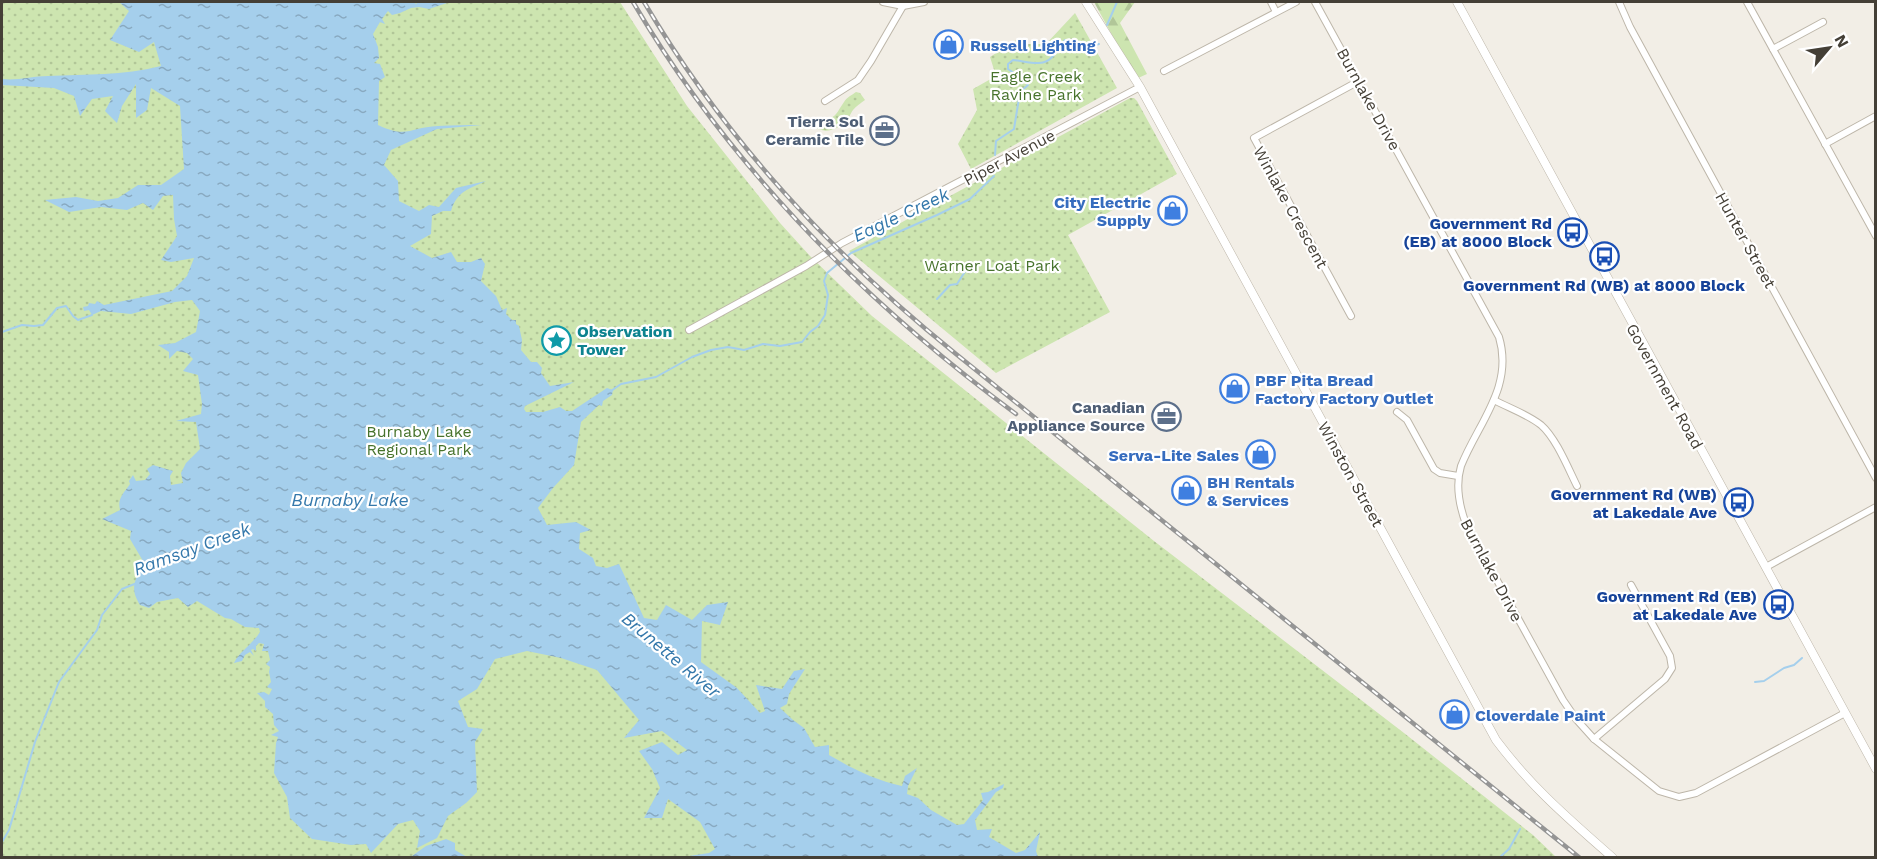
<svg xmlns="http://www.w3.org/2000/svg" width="1877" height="859" font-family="'Work Sans',sans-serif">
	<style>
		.forest { fill: url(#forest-firs) }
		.park { fill: url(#park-dots) }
		.water { fill: url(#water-ripples) }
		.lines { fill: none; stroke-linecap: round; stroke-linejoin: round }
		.stream { stroke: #a5cfec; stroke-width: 2 }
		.minor-casing { stroke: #bdb6a9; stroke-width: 8 }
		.tertiary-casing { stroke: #bdb6a9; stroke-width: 9 }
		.minor { stroke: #fff; stroke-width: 6 }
		.tertiary { stroke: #fff; stroke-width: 8 }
		.rail-casing { stroke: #959595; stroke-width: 4.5 }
		.rail { stroke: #fff; stroke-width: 2; stroke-dasharray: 7; stroke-linecap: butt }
		.labels { text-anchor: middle; stroke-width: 4.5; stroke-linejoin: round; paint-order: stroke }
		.shop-label { font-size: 16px; font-weight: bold; fill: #366cbe; stroke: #fff; text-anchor: start }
		.park-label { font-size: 16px; fill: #47732c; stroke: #fff }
		.street-label { font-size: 16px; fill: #443f36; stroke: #fff }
		.service-label { font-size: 16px; font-weight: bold; fill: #4e5e75; stroke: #fff; text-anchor: end }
		.transit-label { font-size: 16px; font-weight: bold; fill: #164399; stroke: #fff; text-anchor: end }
		.culture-label { font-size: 16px; font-weight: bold; fill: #0d838f; stroke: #fff; text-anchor: start }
		.water-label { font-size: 18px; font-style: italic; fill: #3478ab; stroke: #fff }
	</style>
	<defs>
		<pattern id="forest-firs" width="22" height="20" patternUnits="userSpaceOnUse" patternTransform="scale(1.5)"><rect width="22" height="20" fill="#cde5b0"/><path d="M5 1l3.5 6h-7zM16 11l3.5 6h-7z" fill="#b1c698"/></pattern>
		<pattern id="park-dots" width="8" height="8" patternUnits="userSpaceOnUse" patternTransform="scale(1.5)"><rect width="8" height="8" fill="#cde5b0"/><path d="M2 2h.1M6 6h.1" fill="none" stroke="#b1c698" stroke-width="1.8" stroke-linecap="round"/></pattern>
		<pattern id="water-ripples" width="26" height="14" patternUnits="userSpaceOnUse" patternTransform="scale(1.5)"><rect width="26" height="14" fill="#a5cfec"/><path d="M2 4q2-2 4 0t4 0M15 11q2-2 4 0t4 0" fill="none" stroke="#88a9c0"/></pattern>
	</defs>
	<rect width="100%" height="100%" fill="#f2eee6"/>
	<polygon class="forest" points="1094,2 1135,2 1120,23 1147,74 1136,79"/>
	<g class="park">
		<polygon points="2,2 620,2 687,106 780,223 810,256 872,316 1154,541 1404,733 1533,835 1556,857 2,858"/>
		<polygon points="1075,13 1117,88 971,169 958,144 977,110 973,89 996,76 990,57 1019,38 1025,44 1046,44"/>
		<path d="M856 92 860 93 865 100C861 103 856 106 853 110 850 114 849 119 845 122 836 131 823 134 813 126V123L820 118C836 121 836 113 844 102 847 97 852 95 856 92Z"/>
		<polygon points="1130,98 1134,98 1137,101 1177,174 1068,235 1110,312 996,373 849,251"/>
	</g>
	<g class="water">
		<path d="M119 2H414L416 4 418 2H450L429 9 419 7 411 8 400 13 392 15 388 11 382 19 385 24 380 22 373 34 378 47 379 58 374 63 380 64 385 77 379 81 378 125C407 139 411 127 438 126 453 125 467 125 482 125L437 129 391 150 384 165 398 181 399 201 419 211 429 205 439 207 456 188 486 181C469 189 457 191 451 211H443L432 216 431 234 410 246 432 258 451 252 457 262H471L481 258 485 264 481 281 496 296 502 310 507 308 506 314 512 320H516V324L519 326 522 340 521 350 531 362H537L542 368 541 373 550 386 574 382 525 406 524 409 526 412H543L560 407 566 411H572L607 388 613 390 612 395 603 401 602 406 599 405 581 422 574 465 553 488 538 508 547 525 576 522 591 530 580 533 579 549 593 558 596 566 607 568 619 564 644 618 657 620 666 605 692 620 707 605 728 602 720 625 702 621 701 662 737 688 760 713 765 711 756 685 782 689 794 671 805 669 789 694 787 704 780 708 793 720 804 728 815 747 829 745V755C853 769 875 780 902 786L905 776 917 768 908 786 907 794 918 798 931 810 957 825 964 824 983 800 981 793 988 792 1004 784 1003 788 996 792 975 820 977 830 992 829 989 837 1016 853 1025 850 1040 832 1036 851 1038 857H689V856L709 853 715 849 700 822 668 799 662 818H644L660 788 652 769 639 751 662 742 678 755 687 750 662 731 624 738 639 720 597 670 561 658 527 651 495 659 477 689 458 701 468 727 483 729 475 742 477 792 466 803 448 816 437 838 417 848 420 831 413 820 398 824 371 853 366 844 351 845 312 839 290 818 287 797 274 773 276 743 278 737 271 735 279 731 274 725 273 714 265 707V701L257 693 264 692 269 695 272 689 267 687 271 682 269 672 270 667 266 664 270 660 268 651H262L264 644 259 643 256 646V651L253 649 251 650 254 656 250 652 245 655 242 661 234 663C240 651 252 645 260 632L259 628 245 627 231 619 225 618 197 601 188 607 178 598 157 602 149 608 140 605C128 585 137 581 143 561L130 539 131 531 102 519 120 510C117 498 124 493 130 484L129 481 133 475 136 481 145 480 150 474 147 469 153 465 173 471 170 476 171 485 183 483 181 473 186 463 200 449 196 422 176 421 201 414 202 404 198 375 183 371 193 359 187 353 177 351 169 359V352L158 345 175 343 196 332 200 311 192 300 175 302 131 314 101 311 92 315 89 310 84 311 83 307 88 306 89 303 95 304 97 301 104 305 172 291 187 276 194 258 171 262 161 260 177 236 174 219 173 195 163 196 153 210 143 203 127 210 101 207 69 212 45 200 76 197 98 201 118 198 138 185H161L184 169 180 106 151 88 147 110 136 118V84L122 106 117 123 105 111 113 96 92 99 80 116 74 96 54 88 2 85V79C17 81 33 76 48 76 87 74 122 76 161 66L154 42 139 52 110 40 129 11Z"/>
		<polygon points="446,839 455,843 455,850 467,857 412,856 426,846"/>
	</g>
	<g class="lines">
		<g class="stream">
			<polyline points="1107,25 1117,2"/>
			<path d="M995 155 996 141 1014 129 1020 92 1028 85 1024 80 1008 69V64L1013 60C1026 61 1043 68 1052 57 1057 52 1060 45 1065 40L1090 47 1099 44"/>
			<polyline points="937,299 950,285 957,284 966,270 979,264"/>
			<polyline points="2,332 22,325 34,326 43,325 57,308 66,306 73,316 78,320 92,315"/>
			<polyline points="611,391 621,384 656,377 692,357 711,350 728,347 744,350 763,344 780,346 802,342 810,332 818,326 825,315 828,295 824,281 827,273 851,253 937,215 970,199 994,176"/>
			<polyline points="1755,682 1764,681 1784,668 1794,665 1802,658"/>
			<polyline points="2,842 9,830 35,742 59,682 97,630 102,615 122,589 137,583"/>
			<polyline points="1499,858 1509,849 1520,829"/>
		</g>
		<defs>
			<g id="minor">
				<polyline points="883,2 903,6 924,2"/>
				<polyline points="1271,2 1276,12"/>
				<path d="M1315 2 1499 337C1514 387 1478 423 1461 466 1455 486 1459 505 1466 524L1563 700 1576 719 1594 739 1659 791 1679 797 1696 793 1845 713"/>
				<polyline points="1619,2 1630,27 1876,478"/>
				<polyline points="1747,2 1876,236"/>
				<polyline points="1773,49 1823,22"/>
				<polyline points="1164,71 1296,2"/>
				<polyline points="825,101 858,80 871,61 903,6"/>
				<polyline points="1825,144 1876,116"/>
				<polyline points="1351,316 1254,138 1359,81"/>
				<polyline points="689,330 806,266 842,243 1140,87"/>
				<path d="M1494 400C1509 408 1527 414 1541 425 1556 438 1568 468 1577 486"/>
				<polyline points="1397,412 1407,420 1434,469 1440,473 1458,476"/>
				<polyline points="1766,567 1876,507"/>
				<polyline points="1594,739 1665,679 1672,668 1670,656 1631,585"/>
			</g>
			<g id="tertiary">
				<path d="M1086 2 1140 87 1496 740C1532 788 1569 819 1613 858"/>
				<polyline points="1457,2 1876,769"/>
			</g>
		</defs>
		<use href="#minor" class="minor-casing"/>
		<use href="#tertiary" class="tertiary-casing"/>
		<use href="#minor" class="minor"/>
		<use href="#tertiary" class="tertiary"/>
		<defs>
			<g id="rail">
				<path d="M633 2C730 167 863 301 1016 414"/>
				<path d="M644 2C727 142 830 252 956 354L1580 858"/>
			</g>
		</defs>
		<use href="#rail" class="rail-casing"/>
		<use href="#rail" class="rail"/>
	</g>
	<defs>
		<symbol id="shop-ring" viewBox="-11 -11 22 22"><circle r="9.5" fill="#fff" stroke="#3f7fe0" stroke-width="1.5"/><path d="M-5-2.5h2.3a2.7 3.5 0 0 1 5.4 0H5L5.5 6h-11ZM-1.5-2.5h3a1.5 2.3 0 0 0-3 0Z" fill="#3f7fe0"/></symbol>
		<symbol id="office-ring" viewBox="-11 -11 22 22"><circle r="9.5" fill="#fff" stroke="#5c6f8a" stroke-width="1.5"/><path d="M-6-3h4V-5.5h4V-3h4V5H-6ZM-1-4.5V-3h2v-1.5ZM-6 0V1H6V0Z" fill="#5c6f8a"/></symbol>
		<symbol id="bus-ring" viewBox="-11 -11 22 22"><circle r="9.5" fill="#fff" stroke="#1a4fb4" stroke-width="1.5"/><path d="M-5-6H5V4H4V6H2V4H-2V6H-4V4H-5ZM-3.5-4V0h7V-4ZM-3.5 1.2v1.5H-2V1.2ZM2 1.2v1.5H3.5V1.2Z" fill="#1a4fb4"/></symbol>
		<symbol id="sight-ring" viewBox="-11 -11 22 22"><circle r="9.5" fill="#fff" stroke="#0f9aa8" stroke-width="1.5"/><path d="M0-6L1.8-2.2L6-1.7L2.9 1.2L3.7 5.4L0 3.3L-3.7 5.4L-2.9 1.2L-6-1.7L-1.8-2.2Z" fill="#0f9aa8"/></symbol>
	</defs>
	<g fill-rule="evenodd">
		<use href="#shop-ring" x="932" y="28" width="33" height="33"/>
		<use href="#office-ring" x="868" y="114" width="33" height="33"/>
		<use href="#shop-ring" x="1156" y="194" width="33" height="33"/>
		<use href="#bus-ring" x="1556" y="216" width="33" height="33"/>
		<use href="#bus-ring" x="1588" y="240" width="33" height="33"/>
		<use href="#sight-ring" x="540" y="324" width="33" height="33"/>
		<use href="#shop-ring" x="1218" y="372" width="33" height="33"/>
		<use href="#office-ring" x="1150" y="400" width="33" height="33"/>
		<use href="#shop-ring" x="1244" y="438" width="33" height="33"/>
		<use href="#shop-ring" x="1170" y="474" width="33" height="33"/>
		<use href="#bus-ring" x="1722" y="486" width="33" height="33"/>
		<use href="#bus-ring" x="1762" y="588" width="33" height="33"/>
		<use href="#shop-ring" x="1438" y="698" width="33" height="33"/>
	</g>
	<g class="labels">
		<g class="shop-label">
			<text x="970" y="51">Russell Lighting</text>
			<text x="1151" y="208" text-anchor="end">City Electric<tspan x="1151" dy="18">Supply</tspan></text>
			<text x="1255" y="386">PBF Pita Bread<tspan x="1255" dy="18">Factory Factory Outlet</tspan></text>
			<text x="1239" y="461" text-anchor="end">Serva-Lite Sales</text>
			<text x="1207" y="488">BH Rentals<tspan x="1207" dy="18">&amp; Services</tspan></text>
			<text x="1475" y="721">Cloverdale Paint</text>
		</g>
		<g class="park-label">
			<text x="1036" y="82">Eagle Creek<tspan x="1036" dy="18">Ravine Park</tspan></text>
			<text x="992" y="271">Warner Loat Park</text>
			<text x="419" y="437">Burnaby Lake<tspan x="419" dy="18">Regional Park</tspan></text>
		</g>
		<g class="street-label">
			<text transform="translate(1369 99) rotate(61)" y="6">Burnlake Drive</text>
			<text transform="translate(1009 157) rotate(-28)" y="6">Piper Avenue</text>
			<text transform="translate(1291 207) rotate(61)" y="6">Winlake Crescent</text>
			<text transform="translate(1746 240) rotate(61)" y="6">Hunter Street</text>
			<text transform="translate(1665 386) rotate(61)" y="6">Government Road</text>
			<text transform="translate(1351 474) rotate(61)" y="6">Winston Street</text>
			<text transform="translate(1492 570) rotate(62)" y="6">Burnlake Drive</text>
		</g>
		<g class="service-label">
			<text x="864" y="127">Tierra Sol<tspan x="864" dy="18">Ceramic Tile</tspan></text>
			<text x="1145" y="413">Canadian<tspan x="1145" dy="18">Appliance Source</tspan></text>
		</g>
		<g class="transit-label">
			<text x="1552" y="229">Government Rd<tspan x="1552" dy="18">(EB) at 8000 Block</tspan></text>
			<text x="1604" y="291" text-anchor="middle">Government Rd (WB) at 8000 Block</text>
			<text x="1717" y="500">Government Rd (WB)<tspan x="1717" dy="18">at Lakedale Ave</tspan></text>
			<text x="1757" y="602">Government Rd (EB)<tspan x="1757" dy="18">at Lakedale Ave</tspan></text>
		</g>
		<g class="culture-label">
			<text x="577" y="337">Observation<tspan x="577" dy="18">Tower</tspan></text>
		</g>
		<g class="water-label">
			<text transform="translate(901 215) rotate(-25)" y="6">Eagle Creek</text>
			<text x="350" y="506">Burnaby Lake</text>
			<text transform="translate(192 549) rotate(-20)" y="6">Ramsay Creek</text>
			<text transform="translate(671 655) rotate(40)" y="6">Brunette River</text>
		</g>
	</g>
	<rect width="1877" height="859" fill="none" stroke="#443f36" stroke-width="6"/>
	<g transform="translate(1829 48) rotate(61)" stroke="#ffffff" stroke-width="4.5" paint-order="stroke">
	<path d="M0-4.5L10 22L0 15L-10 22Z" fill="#443f36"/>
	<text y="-9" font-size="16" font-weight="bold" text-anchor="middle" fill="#443f36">N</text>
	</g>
</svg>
